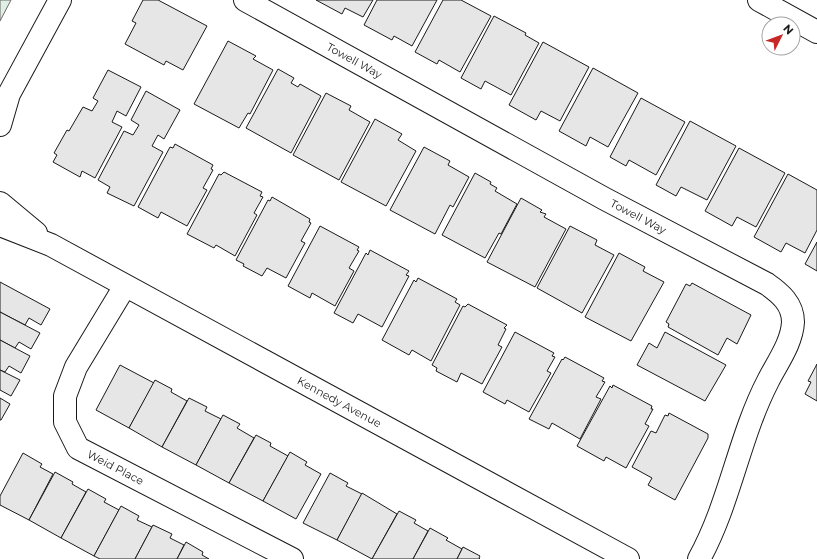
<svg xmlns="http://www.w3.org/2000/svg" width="817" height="559" font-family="Montserrat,sans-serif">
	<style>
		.green { fill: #e0efe3; stroke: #6a6a6a }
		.building { fill: #e6e6e6; stroke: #1a1a1a }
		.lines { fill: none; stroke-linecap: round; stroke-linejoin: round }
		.minor-casing { stroke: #1a1a1a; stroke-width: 24 }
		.minor { stroke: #fff; stroke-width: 22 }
		.labels { text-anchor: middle; stroke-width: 3; stroke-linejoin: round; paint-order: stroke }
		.street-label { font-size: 11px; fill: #1a1a1a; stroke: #fff }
	</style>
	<rect width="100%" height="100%" fill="#fff"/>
	<polygon class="green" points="0,0 11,0 0,21"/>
	<g class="building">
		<polygon points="143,0 158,0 207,26 183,70 166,61 164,65 125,44 136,23 132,21"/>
		<polygon points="316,0 373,0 363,17 345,8 342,14"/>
		<polygon points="377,0 437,0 412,46 394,36 392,40 364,25"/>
		<polygon points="443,0 461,0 491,16 460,72 439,60 437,64 415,52"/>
		<polygon points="494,16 526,33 525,35 539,43 511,95 485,81 481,89 461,78"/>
		<polygon points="228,41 256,56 253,59 273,70 250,114 248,113 239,128 194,104"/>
		<polygon points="543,42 589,67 560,121 541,111 536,120 509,105"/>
		<polygon points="593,68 638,93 608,147 590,137 586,146 559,131"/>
		<polygon points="278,69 294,78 291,83 298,87 300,84 321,96 291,153 246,128"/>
		<polygon points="108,70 141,87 126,116 117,111 112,122 122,127 95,178 82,171 80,177 53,162 57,155 54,153 67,130 69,131 83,107 92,111 98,101 93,98"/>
		<polygon points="146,91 180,110 164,139 158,135 152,146 163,152 134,206 107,193 110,187 98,180 124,131 133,135 139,125 131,120"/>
		<polygon points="326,93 351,106 349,110 370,122 339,180 293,155"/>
		<polygon points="641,98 685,122 656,175 629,160 626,166 610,157"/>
		<polygon points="375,119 402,134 398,140 416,151 386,206 341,182"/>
		<polygon points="690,121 736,146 707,200 681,187 676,196 656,185"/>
		<polygon points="175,144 213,165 211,169 213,170 203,188 207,190 187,226 161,212 158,218 138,207 170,147 173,148"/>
		<polygon points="424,147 450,161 448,165 469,177 453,207 450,205 435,234 390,210"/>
		<polygon points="739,148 785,173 756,227 737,217 732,226 705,211"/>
		<polygon points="224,172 262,192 260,196 263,197 254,213 257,215 235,256 216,245 214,248 187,234 219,174 221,175"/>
		<polygon points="475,173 491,182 490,184 497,188 495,191 517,204 501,234 499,233 485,258 442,235"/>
		<polygon points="788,174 817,190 817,230 805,253 786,243 781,252 754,237"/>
		<polygon points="272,197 310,219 309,222 311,223 301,241 305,243 286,278 267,268 262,276 243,266 244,264 236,260 268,200 270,201"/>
		<polygon points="521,198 542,210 540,212 546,214 544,217 566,229 535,287 487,262"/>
		<polygon points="320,226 359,247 357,250 359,251 349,268 354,271 335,306 312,293 310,298 288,286"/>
		<polygon points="570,226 597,240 595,245 614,255 582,313 537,288"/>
		<polygon points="817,242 817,271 805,264"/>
		<polygon points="370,250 409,271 406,275 409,276 382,327 358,314 353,323 334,313 366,253 368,255"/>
		<polygon points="619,253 645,267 643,271 664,282 631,341 585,317"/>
		<polygon points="418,278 457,299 455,302 460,305 431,361 412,350 409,355 382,340 414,280 416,282"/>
		<polygon points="0,282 50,309 41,325 29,318 25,325 0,312"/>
		<polygon points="692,283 751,315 737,344 727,338 718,355 668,327 669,324 666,322 686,284 690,286"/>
		<polygon points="468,304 507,325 504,328 506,329 498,345 502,347 482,384 461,373 457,382 436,371 437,368 432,365 463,306 465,307"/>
		<polygon points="0,312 40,333 31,349 19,342 15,348 0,340"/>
		<polygon points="515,332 554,353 552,356 555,357 547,371 551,373 529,412 507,400 505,404 483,392"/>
		<polygon points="665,332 726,365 705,401 637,365 649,343 657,348"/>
		<polygon points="0,340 30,356 21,373 9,366 5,372 0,370"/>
		<polygon points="565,357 604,378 602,381 605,382 596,397 601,399 580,439 552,423 549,429 529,419 562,359 563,360"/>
		<polygon points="817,364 817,401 805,394 811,382 808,381"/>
		<polygon points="120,365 154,383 129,428 96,410"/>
		<polygon points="0,370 20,380 11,396 0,390"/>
		<polygon points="155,380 172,389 171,392 187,401 162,447 129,428"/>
		<polygon points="613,385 652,406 651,409 653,409 645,424 649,426 626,468 606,457 604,461 577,446 610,386 612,388"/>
		<polygon points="0,398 10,404 1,420 0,420"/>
		<polygon points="189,398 207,407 205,411 221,419 196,465 162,447"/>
		<polygon points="669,413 708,434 708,438 675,500 648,485 652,478 632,467 651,431 656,433 665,415 668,416"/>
		<polygon points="223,415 240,424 237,428 254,438 229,483 196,465"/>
		<polygon points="256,435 271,443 270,446 288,456 263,501 229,483"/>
		<polygon points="290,452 307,462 305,465 321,474 296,519 263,501"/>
		<polygon points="23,453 42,464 40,467 53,474 29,520 0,505 0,496"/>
		<polygon points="55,472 73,482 72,484 86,492 61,538 29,520"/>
		<polygon points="330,473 348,483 346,486 362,494 337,540 303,523"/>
		<polygon points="88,489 106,499 104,502 119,510 94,556 61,538"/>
		<polygon points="362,493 397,514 372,559 337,540"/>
		<polygon points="121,506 139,516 137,520 152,527 135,559 100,559 94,556"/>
		<polygon points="399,511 416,520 414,523 428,531 413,559 372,559"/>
		<polygon points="153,525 172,534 170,538 184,545 177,559 135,559"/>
		<polygon points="430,528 448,538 446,540 462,549 457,559 413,559"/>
		<polygon points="186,542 203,552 202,555 209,559 177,559"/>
		<polygon points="463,547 480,556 479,558 480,559 457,559"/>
	</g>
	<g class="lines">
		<defs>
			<g id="minor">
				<path id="s1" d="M245 0 605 199 767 284C780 293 793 304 793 322 792 343 777 363 768 381 739 437 730 503 699 559"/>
				<polyline points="759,0 817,32"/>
				<polyline points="0,125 9,94 60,0"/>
				<polyline points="0,203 36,233"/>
				<path id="s2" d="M0 225 51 245 628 559"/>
				<path id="s3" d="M125 286 76 367 65 396V422L78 448 292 559"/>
			</g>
		</defs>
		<use href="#minor" class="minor-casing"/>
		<use href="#minor" class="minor"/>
	</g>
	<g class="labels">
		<g class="street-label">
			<text dy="4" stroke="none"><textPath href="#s1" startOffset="125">Towell Way</textPath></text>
			<text dy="4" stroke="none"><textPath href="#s1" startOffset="449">Towell Way</textPath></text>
			<text dy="4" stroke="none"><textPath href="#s2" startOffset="383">Kennedy Avenue</textPath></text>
			<text dy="4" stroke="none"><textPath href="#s3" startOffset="223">Weid Place</textPath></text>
		</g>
	</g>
	<g transform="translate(781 36) rotate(48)"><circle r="19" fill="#ffffff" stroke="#a3a3a3"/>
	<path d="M0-3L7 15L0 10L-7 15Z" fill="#c62828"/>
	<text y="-6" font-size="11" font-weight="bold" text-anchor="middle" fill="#1a1a1a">N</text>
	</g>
</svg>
